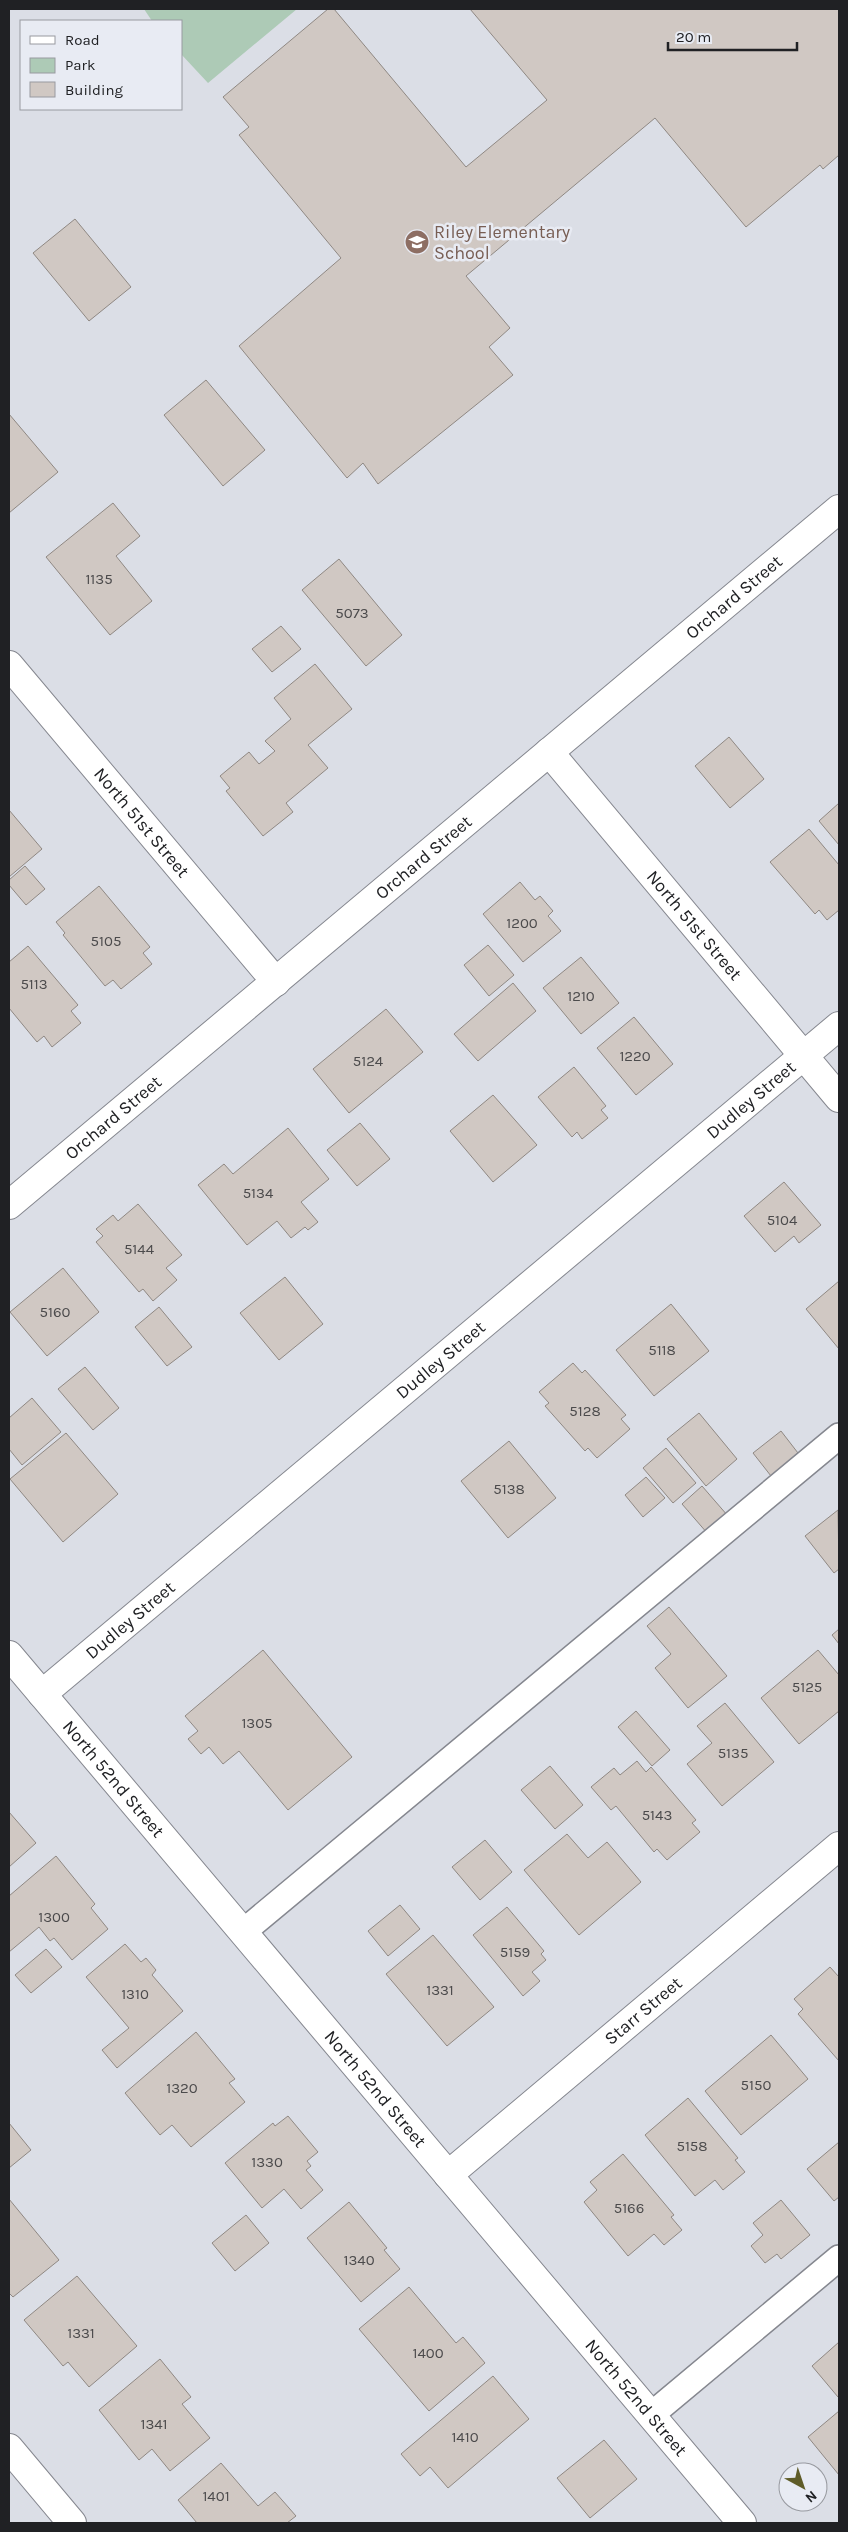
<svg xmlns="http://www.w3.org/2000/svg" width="848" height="2532" font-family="Karla,sans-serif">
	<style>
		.park { fill: #adcab6 }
		.building { fill: #d0c8c3; stroke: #8f8883 }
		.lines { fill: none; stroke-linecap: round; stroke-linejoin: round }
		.service-casing { stroke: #85878f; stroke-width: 28 }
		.minor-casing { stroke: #85878f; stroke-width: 30 }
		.service { stroke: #fff; stroke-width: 25 }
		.minor { stroke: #fff; stroke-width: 28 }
		.labels { text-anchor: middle; stroke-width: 5; stroke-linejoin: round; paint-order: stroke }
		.number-label { font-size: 15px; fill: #4c4b4c }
		.education-label { font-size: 18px; fill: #785e54; stroke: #e8ebf3; text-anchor: start }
		.street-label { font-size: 18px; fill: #202124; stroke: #e8ebf3 }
	</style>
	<rect width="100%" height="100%" fill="#dbdee6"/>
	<polygon class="park" points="144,9 297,9 208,83 181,54 181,21 152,21"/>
	<g class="building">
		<polygon points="328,9 334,9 466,167 547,100 470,9 839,9 839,155 823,169 820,165 746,227 655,118 466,276 510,328 489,347 513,375 378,484 363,463 347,478 239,346 341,258 239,135 249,127 223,97"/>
		<polygon points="75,219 131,287 89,321 33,253"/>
		<polygon points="206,380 265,450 223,486 164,415"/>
		<polygon points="9,414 58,472 9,513"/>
		<polygon points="113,503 140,536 116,556 152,601 110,635 46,557"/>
		<polygon points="339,559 402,635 366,666 302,590"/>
		<polygon points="281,626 301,649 272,672 252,649"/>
		<polygon points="315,664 352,709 308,745 328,768 286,803 293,812 263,836 226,791 230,788 220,776 249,752 259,764 275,751 265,741 291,719 274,698"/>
		<polygon points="729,737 764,779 730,808 695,766"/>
		<polygon points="839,803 839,845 819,821"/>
		<polygon points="9,810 42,849 9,877"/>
		<polygon points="809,829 839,865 839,910 827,920 819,910 815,914 770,862"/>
		<polygon points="25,866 45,889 26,905 9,885 9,880"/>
		<polygon points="520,882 535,900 540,896 553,911 548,916 561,931 523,962 483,914"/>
		<polygon points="99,886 150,947 143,953 152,964 121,989 113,980 105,986 63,935 65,933 56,922"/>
		<polygon points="488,945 514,975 489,996 464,965"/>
		<polygon points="28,946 78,1005 71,1011 81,1023 52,1047 44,1036 37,1042 9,1008 9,962"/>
		<polygon points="581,957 619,1003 581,1034 543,988"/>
		<polygon points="513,983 536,1011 478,1061 454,1034"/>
		<polygon points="386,1009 423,1052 349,1113 313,1069"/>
		<polygon points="634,1017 673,1064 636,1095 597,1048"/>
		<polygon points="574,1067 606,1106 601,1110 608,1118 582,1139 577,1132 572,1137 538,1097"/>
		<polygon points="493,1095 537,1145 493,1182 450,1131"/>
		<polygon points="360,1123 390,1159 357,1186 327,1150"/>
		<polygon points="288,1128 329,1179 301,1202 318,1222 308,1230 305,1227 291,1238 277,1221 247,1245 198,1185 224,1164 233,1174"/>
		<polygon points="784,1182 821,1225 799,1243 794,1236 775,1252 744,1216"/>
		<polygon points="138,1204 182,1255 166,1268 177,1280 153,1301 143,1289 139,1292 96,1242 103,1236 96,1229 113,1215 118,1221"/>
		<polygon points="63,1268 99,1312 47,1356 10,1312"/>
		<polygon points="285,1277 323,1324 279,1360 240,1313"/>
		<polygon points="839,1281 839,1349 806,1309"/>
		<polygon points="671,1304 709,1351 654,1396 616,1350"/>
		<polygon points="159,1307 192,1347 167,1366 135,1327"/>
		<polygon points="573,1363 582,1373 585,1370 626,1415 621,1419 630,1429 597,1458 588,1448 585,1451 545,1406 549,1403 539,1392"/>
		<polygon points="85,1367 119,1408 93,1430 58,1389"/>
		<polygon points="32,1398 61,1432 22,1465 9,1449 9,1418"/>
		<polygon points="699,1413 737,1459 706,1486 667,1439"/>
		<polygon points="781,1431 798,1453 771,1476 753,1453"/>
		<polygon points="66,1433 118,1494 63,1542 10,1479"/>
		<polygon points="509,1441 556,1498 508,1538 461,1481"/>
		<polygon points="666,1448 696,1483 673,1503 643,1468"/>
		<polygon points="646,1477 665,1498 643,1517 625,1495"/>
		<polygon points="702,1486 728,1516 708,1534 682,1504"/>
		<polygon points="838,1510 839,1569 834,1573 805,1536"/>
		<polygon points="669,1607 727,1676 688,1708 655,1668 671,1654 647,1626"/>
		<polygon points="839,1629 839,1644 832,1635"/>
		<polygon points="263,1650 352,1757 288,1810 239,1751 223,1764 209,1747 201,1754 188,1739 198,1731 185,1716"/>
		<polygon points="818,1650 839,1675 839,1711 799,1744 761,1698"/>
		<polygon points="725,1703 774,1762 722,1806 687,1764 712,1743 697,1726"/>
		<polygon points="636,1711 670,1750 652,1766 618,1727"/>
		<polygon points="637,1761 646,1772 651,1767 696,1820 692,1823 700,1832 667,1860 657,1849 654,1852 616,1806 611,1810 591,1787 614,1768 620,1775"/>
		<polygon points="550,1766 583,1805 555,1829 521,1790"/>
		<polygon points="9,1812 36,1843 9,1867"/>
		<polygon points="567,1834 588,1858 607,1842 641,1882 579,1935 524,1870"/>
		<polygon points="485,1840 512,1872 480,1900 452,1867"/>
		<polygon points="56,1856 95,1904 91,1908 108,1929 72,1960 54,1938 50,1941 39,1927 9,1952 9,1896"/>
		<polygon points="400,1905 420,1929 388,1956 368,1931"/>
		<polygon points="507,1907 544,1951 541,1954 546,1960 532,1972 540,1981 523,1996 473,1935"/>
		<polygon points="433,1935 494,2007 447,2046 386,1974"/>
		<polygon points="125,1944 141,1962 146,1958 156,1970 152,1975 183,2011 117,2068 102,2050 129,2028 86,1977"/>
		<polygon points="46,1949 62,1967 31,1993 15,1975"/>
		<polygon points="830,1967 839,1977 839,2061 798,2014 803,2009 794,1999"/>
		<polygon points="196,2032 235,2079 229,2083 245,2102 191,2147 172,2125 160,2135 125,2093"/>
		<polygon points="771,2035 808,2079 741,2135 705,2091"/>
		<polygon points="688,2098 738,2158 735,2160 745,2172 723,2190 715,2180 695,2196 645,2135"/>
		<polygon points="288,2116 318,2152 307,2161 311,2166 306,2170 323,2190 301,2209 284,2189 262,2208 225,2163 273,2123 275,2126"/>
		<polygon points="9,2123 31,2150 9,2168"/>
		<polygon points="839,2142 839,2197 834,2201 807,2169"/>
		<polygon points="623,2154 674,2215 671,2217 682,2230 664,2245 654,2234 628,2256 584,2202 597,2190 590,2182"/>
		<polygon points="9,2199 59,2260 13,2297 9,2293"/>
		<polygon points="781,2200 810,2235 781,2259 777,2254 765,2263 751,2246 763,2235 753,2223"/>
		<polygon points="349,2202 387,2248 384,2250 400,2269 361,2302 307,2238"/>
		<polygon points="246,2215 269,2243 235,2271 212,2243"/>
		<polygon points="77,2276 137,2346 89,2387 68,2362 63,2366 24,2320"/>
		<polygon points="409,2287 456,2343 463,2337 485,2363 429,2411 359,2329"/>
		<polygon points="839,2342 839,2396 838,2397 812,2366"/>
		<polygon points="160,2359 191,2397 182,2404 210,2438 170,2471 152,2449 139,2460 99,2410"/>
		<polygon points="493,2376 529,2419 448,2488 430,2467 420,2476 401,2454"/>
		<polygon points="839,2411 839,2475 808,2437"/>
		<polygon points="604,2440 637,2479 590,2518 557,2478"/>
		<polygon points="221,2463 258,2506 275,2492 296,2516 287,2523 197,2523 178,2500"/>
	</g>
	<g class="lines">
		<defs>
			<g id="service">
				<polyline points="243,1932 839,1436"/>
				<polyline points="651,2415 839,2258"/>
			</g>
			<g id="minor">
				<path id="s1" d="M9 665 276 982"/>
				<path id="s2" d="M549 752 839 1098"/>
				<path id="s3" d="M9 1205 839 509"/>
				<path id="s4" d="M9 1655 742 2523"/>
				<path id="s5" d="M42 1694 839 1026"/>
				<path id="s6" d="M448 2175 839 1846"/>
				<polyline points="9,2448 72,2523"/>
			</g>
		</defs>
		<use href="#service" class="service-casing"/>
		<use href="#minor" class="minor-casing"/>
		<use href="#service" class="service"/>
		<use href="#minor" class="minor"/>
	</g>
	<defs>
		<symbol id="school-disc" viewBox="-11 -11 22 22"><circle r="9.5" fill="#8d6e63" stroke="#e8ebf3"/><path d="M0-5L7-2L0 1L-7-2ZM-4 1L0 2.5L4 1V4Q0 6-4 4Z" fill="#fff"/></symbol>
	</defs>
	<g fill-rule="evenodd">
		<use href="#school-disc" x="403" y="228" width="28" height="28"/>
	</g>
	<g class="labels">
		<g class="number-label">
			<text x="99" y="584">1135</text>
			<text x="352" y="618">5073</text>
			<text x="522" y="928">1200</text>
			<text x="106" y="946">5105</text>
			<text x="34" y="989">5113</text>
			<text x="581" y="1001">1210</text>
			<text x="635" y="1061">1220</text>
			<text x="368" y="1066">5124</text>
			<text x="258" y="1198">5134</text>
			<text x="782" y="1225">5104</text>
			<text x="139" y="1254">5144</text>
			<text x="55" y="1317">5160</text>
			<text x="662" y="1355">5118</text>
			<text x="585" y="1416">5128</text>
			<text x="509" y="1494">5138</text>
			<text x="807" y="1692">5125</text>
			<text x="257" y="1728">1305</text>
			<text x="733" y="1758">5135</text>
			<text x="657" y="1820">5143</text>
			<text x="54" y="1922">1300</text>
			<text x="515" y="1957">5159</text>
			<text x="440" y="1995">1331</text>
			<text x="135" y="1999">1310</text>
			<text x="756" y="2090">5150</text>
			<text x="182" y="2093">1320</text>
			<text x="692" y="2151">5158</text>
			<text x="267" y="2167">1330</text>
			<text x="629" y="2213">5166</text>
			<text x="359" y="2265">1340</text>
			<text x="81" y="2338">1331</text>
			<text x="428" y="2358">1400</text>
			<text x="154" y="2429">1341</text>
			<text x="465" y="2442">1410</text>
			<text x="216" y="2501">1401</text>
		</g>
		<g class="education-label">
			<text x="434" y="238">Riley Elementary<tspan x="434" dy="21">School</tspan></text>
		</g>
		<g class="street-label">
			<text dy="6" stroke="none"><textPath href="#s3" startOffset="946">Orchard Street</textPath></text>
			<text dy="6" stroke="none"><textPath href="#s1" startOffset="206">North 51st Street</textPath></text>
			<text dy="6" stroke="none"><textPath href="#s3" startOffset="541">Orchard Street</textPath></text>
			<text dy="6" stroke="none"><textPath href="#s2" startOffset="226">North 51st Street</textPath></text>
			<text dy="6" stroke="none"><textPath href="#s5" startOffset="925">Dudley Street</textPath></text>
			<text dy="6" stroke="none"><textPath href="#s3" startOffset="136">Orchard Street</textPath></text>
			<text dy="6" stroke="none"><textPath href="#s5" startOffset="520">Dudley Street</textPath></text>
			<text dy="6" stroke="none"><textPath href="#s5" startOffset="115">Dudley Street</textPath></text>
			<text dy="6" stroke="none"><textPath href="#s4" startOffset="162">North 52nd Street</textPath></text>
			<text dy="6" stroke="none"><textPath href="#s6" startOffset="255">Starr Street</textPath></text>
			<text dy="6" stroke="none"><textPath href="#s4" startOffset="568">North 52nd Street</textPath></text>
			<text dy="6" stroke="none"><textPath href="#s4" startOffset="972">North 52nd Street</textPath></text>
		</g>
	</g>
	<rect width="848" height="2532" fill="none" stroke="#202124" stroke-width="20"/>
	<rect x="20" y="20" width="162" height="90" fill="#e8ebf3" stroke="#989aa0"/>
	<rect x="30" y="36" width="25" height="8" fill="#ffffff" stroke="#989aa0"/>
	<text x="65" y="45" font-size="15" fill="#202124">Road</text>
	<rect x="30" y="58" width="25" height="15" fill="#adcab6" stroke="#989aa0"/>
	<text x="65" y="70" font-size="15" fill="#202124">Park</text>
	<rect x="30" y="82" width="25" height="15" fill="#d0c8c3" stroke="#989aa0"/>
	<text x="65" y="95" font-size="15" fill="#202124">Building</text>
	<g transform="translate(803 2487) rotate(140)"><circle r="24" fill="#e8ebf3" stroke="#989aa0"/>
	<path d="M0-4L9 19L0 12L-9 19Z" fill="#5f5c28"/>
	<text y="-8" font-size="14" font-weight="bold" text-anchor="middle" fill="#202124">N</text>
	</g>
	<path d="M668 42v8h129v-8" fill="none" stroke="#202124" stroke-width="2.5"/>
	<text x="676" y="42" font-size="15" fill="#202124" stroke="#e8ebf3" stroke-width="4" paint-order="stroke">20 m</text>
</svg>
